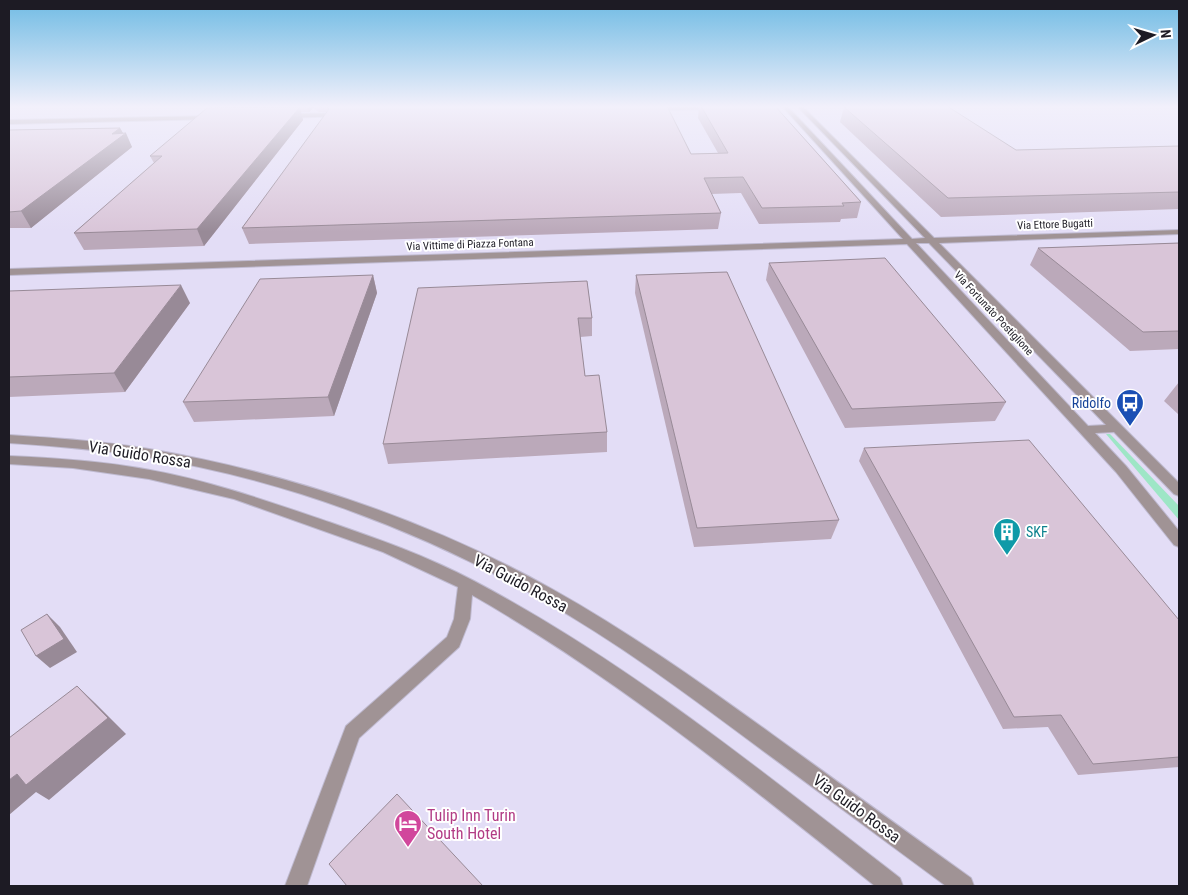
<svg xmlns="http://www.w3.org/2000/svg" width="1188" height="895" font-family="'Roboto Condensed',sans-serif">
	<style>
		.green { fill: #9ee6c6 }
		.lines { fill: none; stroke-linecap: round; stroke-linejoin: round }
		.minor-casing { stroke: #bfbad0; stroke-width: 2 }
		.minor { fill: #a09395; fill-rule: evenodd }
		.wall { fill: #bba9ba }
		.shaded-wall { fill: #988a97 }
		.building { fill: #d9c5d8; stroke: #988a97 }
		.labels { text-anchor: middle; stroke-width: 4; stroke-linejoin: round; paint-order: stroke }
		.far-street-label { font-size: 11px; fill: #1d1b24; stroke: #fff }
		.transit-label { font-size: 14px; fill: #164399; stroke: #fff; text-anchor: end }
		.culture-label { font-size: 14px; fill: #0d838f; stroke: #fff; text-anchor: start }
		.near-street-label { font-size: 16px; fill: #1d1b24; stroke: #fff }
		.near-hotel-label { font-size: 16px; fill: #b23c85; stroke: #fff; text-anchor: start }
	</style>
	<rect width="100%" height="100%" fill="#e3ddf6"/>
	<polygon class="green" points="1106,434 1110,434 1179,506 1179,520"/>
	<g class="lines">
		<defs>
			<g id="minor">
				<polygon points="650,107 732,107 729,109 651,110 648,108"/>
				<path d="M783 107H788L912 239 925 238 798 107H803L934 238 1179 230V234L939 243 1179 483V496L1174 494 1114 432 1095 433 1126 466 1179 531V547L1174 545 1116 472 907 244 9 275V269L903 239ZM916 243H929L1106 425 1088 426Z"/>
				<polygon points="341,113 343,116 286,118 283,116 286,114"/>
				<polygon points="211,116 213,119 9,124 9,120"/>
				<path d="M9 435C56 438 103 441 149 449 289 473 428 520 552 589 629 632 701 683 773 735 839 783 905 831 971 878L974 886H946C883 840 821 793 758 747 687 694 616 641 539 598 419 530 283 479 146 457 101 450 55 446 9 443Z"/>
				<path d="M9 456C56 458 103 461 150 470 211 481 270 502 329 522 378 539 427 556 474 581 628 662 762 772 900 878L903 886H875C744 782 619 679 472 595L470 619 459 647 359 738 307 886H285L346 726 447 637 454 619 458 587 383 552 234 499 149 479 73 468 9 464Z"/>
			</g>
		</defs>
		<use href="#minor" class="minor-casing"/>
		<use href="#minor" class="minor"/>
	</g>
	<g class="wall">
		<polygon points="218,106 667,106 691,154 718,153 698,118 699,106 775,106 861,202 857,218 841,219 840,222 759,224 741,193 711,194 721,213 718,229 249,244 242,228 327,113 326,112 319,112 313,108 309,112 301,112 303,120 204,246 84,250 74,233 154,163 150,156 218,108"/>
		<polygon points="844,107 1016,150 1179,146 1179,209 941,217 840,122"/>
		<polygon points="120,128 123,133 132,147 31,228 9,228 9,130"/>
		<polygon points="1179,243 1179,349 1130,351 1030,265 1038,248"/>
		<polygon points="769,263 1006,402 995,421 845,428 766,280"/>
		<polygon points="373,275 377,293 334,416 194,422 183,402"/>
		<polygon points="636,275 839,520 831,539 694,547 635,293"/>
		<polygon points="587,281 592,318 592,336 580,337 585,376 607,432 607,452 388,464 383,444"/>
		<polygon points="9,291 190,303 125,392 9,397"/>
		<polygon points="1179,382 1179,415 1164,401"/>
		<polygon points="864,448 1179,620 1179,767 1078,775 1048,727 1003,729 859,461"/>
	</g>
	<g class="shaded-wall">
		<polygon points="308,106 312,106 313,108 309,112"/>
		<polygon points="300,107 303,120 204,246 197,229"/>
		<polygon points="120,128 124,135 126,133 132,147 31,228 21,211 112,134"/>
		<polygon points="373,275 377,293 334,416 328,397"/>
		<polygon points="181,285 190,303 125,392 114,373"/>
		<polygon points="47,614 60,627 77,652 50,668 36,656"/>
		<polygon points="77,686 95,703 126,734 49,800 36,792 9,815 9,780 17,774"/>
	</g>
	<g class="building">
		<polygon points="326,106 667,106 691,154 728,153 701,106 775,106 861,202 842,203 844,206 762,208 743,177 704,178 721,213 242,228 329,109"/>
		<polygon points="868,106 947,106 1016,150 1179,146 1179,192 948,198 844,107"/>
		<polygon points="300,107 197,229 74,233 162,156 150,156 207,108"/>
		<polygon points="120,128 112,134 126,133 21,211 9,212 9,130"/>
		<polygon points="1179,243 1179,331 1143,332 1038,248"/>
		<polygon points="885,258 1006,402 852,409 769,263"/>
		<polygon points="727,272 839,520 697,528 636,275"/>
		<polygon points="373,275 328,397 183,402 260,279"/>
		<polygon points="587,281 592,318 578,318 585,376 599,375 607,432 383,444 418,288"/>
		<polygon points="181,285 114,373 9,377 9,291"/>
		<polygon points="1029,440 1179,620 1179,757 1093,764 1061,715 1014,717 864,448"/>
		<polygon points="47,614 64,639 36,656 21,630"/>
		<polygon points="77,686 108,718 26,785 17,774 9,780 9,738"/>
		<polygon points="397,794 483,886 347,886 329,864"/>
	</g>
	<linearGradient id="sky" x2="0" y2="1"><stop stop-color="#70bbe4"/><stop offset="0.46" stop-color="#f2f0fb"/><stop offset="1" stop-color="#f2f0fb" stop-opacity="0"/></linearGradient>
	<rect width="1188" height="232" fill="url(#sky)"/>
	<defs>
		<symbol id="bus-pin" viewBox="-11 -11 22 30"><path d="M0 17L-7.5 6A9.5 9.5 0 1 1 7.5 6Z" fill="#1a4fb4" stroke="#fff"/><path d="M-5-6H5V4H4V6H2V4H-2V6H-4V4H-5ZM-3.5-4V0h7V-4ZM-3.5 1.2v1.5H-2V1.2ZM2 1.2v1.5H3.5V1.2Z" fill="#fff"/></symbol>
		<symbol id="building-pin" viewBox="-11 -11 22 30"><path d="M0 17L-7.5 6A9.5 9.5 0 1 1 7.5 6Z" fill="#0f9aa8" stroke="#fff"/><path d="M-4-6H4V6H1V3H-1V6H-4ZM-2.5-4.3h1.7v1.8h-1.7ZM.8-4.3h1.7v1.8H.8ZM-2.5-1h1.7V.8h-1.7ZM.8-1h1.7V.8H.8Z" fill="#fff"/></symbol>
		<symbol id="hotel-pin" viewBox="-11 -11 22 30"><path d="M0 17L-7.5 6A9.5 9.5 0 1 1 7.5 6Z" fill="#d1479c" stroke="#fff"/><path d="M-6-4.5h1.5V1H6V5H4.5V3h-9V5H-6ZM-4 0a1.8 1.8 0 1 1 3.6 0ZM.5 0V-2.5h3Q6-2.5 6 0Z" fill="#fff"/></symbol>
	</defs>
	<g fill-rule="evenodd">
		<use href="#bus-pin" x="1114" y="387" width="32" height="43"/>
		<use href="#building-pin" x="991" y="516" width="32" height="43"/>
		<use href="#hotel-pin" x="392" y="808" width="32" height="43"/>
	</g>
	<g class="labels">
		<g class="far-street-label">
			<text transform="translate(1055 224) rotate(-2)" y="4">Via Ettore Bugatti</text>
			<text transform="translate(470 244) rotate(-2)" y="4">Via Vittime di Piazza Fontana</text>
			<text transform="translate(994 313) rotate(47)" y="4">Via Fortunato Postiglione</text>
		</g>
		<g class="transit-label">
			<text x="1111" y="408">Ridolfo</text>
		</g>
		<g class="culture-label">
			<text x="1026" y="537">SKF</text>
		</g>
		<g class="near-street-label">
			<text transform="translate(140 454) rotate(9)" y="6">Via Guido Rossa</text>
			<text transform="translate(521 583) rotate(28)" y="6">Via Guido Rossa</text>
			<text transform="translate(857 808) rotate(36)" y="6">Via Guido Rossa</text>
		</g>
		<g class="near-hotel-label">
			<text x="427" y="821">Tulip Inn Turin<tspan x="427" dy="18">South Hotel</tspan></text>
		</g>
	</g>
	<rect width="1188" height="895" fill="none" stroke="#1d1b24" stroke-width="20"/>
	<g transform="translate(1153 35) rotate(85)" stroke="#ffffff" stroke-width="4" paint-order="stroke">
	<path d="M0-4L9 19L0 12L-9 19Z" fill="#1d1b24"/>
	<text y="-8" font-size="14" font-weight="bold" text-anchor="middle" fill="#1d1b24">N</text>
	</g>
</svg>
